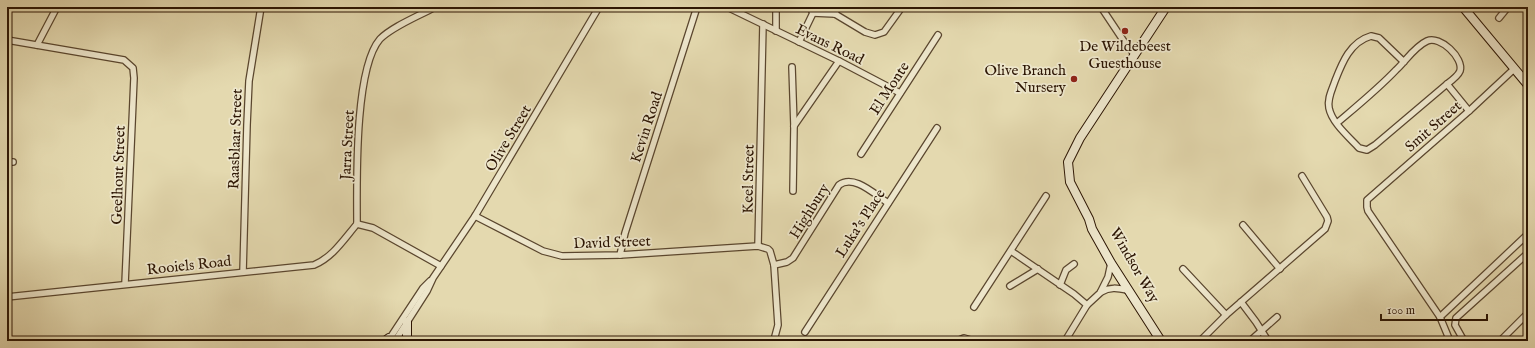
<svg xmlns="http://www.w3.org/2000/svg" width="1535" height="348" font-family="'IM FELL English',serif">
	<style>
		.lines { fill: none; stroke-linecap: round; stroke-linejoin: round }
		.street-casing { stroke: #5a462e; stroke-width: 8 }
		.secondary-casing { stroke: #2c1503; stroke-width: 10 }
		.street { stroke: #ede6cb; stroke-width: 5.5 }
		.secondary { stroke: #ede6cb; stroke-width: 8 }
		.poi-dot { fill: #8f2418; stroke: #ede6cb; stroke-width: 1.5 }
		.labels { text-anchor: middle; stroke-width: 3.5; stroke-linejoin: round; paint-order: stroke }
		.street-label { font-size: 15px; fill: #2c1503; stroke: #ede6cb }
		.poi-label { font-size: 15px; fill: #2c1503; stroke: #ede6cb }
	</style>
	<rect width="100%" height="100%" fill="#e4d9af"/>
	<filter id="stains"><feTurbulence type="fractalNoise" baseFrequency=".005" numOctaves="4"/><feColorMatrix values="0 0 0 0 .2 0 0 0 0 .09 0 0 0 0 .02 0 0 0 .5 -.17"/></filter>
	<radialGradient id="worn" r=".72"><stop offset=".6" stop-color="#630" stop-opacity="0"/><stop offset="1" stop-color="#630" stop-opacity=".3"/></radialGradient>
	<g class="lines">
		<defs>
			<g id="street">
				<polyline points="727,7 839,61 900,93"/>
				<polyline points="810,7 813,13"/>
				<polyline points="1101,7 1125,43 1135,55"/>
				<polyline points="813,13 835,14 865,32 875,35 884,32 902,7"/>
				<polyline points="835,14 837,7"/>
				<polyline points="1499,18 1508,7"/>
				<polyline points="776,31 776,7"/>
				<polyline points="7,40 124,60 133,68 134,78 125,284"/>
				<polyline points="799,42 813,13"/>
				<polyline points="37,45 57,7"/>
				<polyline points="792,67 794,126 793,191"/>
				<polyline points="1447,84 1469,111"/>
				<path d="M1337 123C1357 106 1378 89 1396 70 1406 61 1414 47 1427 41 1440 35 1464 58 1460 71 1458 76 1451 81 1447 84L1375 145 1367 150 1359 148C1349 137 1332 123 1329 108 1327 99 1332 90 1335 81 1342 63 1350 42 1371 36L1379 38 1404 62"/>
				<polyline points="794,126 839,61"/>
				<polyline points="861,154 938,35"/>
				<polyline points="7,162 13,162"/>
				<polyline points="475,216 543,251 562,256 620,255 758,246 768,249 770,251 774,265 778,325 774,340"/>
				<path d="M357 224C357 184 354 69 380 39 393 26 419 16 435 7"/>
				<polyline points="357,224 373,228 441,266"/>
				<polyline points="1243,225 1280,269"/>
				<polyline points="758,246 763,24"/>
				<polyline points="1011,251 1074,294 1087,305"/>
				<polyline points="620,255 625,233 697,7"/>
				<path d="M774 265 787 262 793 258 839 185C854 174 874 194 888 203"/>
				<polyline points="1183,269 1226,315"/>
				<polyline points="243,272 247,125 249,81 261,7"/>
				<polyline points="1060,285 1066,270 1074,264"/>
				<polyline points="1010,286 1038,269"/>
				<path d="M1101 292C1110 287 1117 288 1127 290"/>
				<path d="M7 297 314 265C333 257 344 239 357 224"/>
				<polyline points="1241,302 1256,322 1268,341"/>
				<polyline points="974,307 1046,196"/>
				<polyline points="1440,317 1528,234"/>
				<polyline points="805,332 937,128"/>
				<polyline points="388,341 423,288 430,281"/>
				<polyline points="395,341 427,291 433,278 475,216 599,7"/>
				<polyline points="957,341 964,338 974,341"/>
				<polyline points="1065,341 1087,305 1100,293 1108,277 1111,263"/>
				<polyline points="1200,341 1226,315 1325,229 1328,221 1327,217 1302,176"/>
				<polyline points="1250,341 1277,317"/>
				<polyline points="1450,341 1440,317 1368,211 1367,207 1367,200 1469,111 1514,69"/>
				<polyline points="1464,341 1455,325 1456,318 1528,253"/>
				<polyline points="1500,341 1528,313"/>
			</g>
			<g id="secondary">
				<polyline points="1463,7 1528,85"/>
				<polyline points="385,341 389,338"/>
				<polyline points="407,341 407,322"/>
				<polyline points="1161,341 1111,263 1092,229 1089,219 1070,182 1068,162 1080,138 1166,7"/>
			</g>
		</defs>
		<use href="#street" class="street-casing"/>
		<use href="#secondary" class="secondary-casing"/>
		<use href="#street" class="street"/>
		<use href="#secondary" class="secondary"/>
	</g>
	<g class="poi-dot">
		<circle cx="1125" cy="31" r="4"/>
		<circle cx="1074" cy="79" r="4"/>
	</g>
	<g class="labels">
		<g class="street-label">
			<text transform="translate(830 44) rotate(26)" y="5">Evans Road</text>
			<text transform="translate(889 88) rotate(-57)" y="5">El Monte</text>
			<text transform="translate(1433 126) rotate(-41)" y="5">Smit Street</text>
			<text transform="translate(646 127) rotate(-72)" y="5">Kevin Road</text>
			<text transform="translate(508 138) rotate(-59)" y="5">Olive Street</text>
			<text transform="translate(235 139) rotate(-88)" y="5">Raasblaar Street</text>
			<text transform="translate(347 145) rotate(-87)" y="5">Jarra Street</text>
			<text transform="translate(118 175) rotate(-88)" y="5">Geelhout Street</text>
			<text transform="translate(748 179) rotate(-89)" y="5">Keel Street</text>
			<text transform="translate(809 211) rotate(-58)" y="5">Highbury</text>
			<text transform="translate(860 223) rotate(-57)" y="5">Luka's Place</text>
			<text transform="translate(612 242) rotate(-2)" y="5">David Street</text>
			<text transform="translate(189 265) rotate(-6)" y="5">Rooiels Road</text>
			<text transform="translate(1135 265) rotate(60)" y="5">Windsor Way</text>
		</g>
		<g class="poi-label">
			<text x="1125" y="51">De Wildebeest<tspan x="1125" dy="17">Guesthouse</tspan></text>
			<text x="1066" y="75" text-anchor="end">Olive Branch<tspan x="1066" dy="17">Nursery</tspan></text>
		</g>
	</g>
	<rect width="1535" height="348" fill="none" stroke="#e4d9af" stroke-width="24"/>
	<rect x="8" y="8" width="1519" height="332" fill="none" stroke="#2c1503" stroke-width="2"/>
	<rect x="12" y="12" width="1511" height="324" fill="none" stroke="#2c1503"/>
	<path d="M1381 314v6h106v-6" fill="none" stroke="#2c1503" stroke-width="2"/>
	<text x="1387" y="314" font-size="12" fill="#2c1503" stroke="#ede6cb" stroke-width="3" paint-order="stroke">100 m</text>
	<rect width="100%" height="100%" filter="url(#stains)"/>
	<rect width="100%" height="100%" fill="url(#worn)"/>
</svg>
